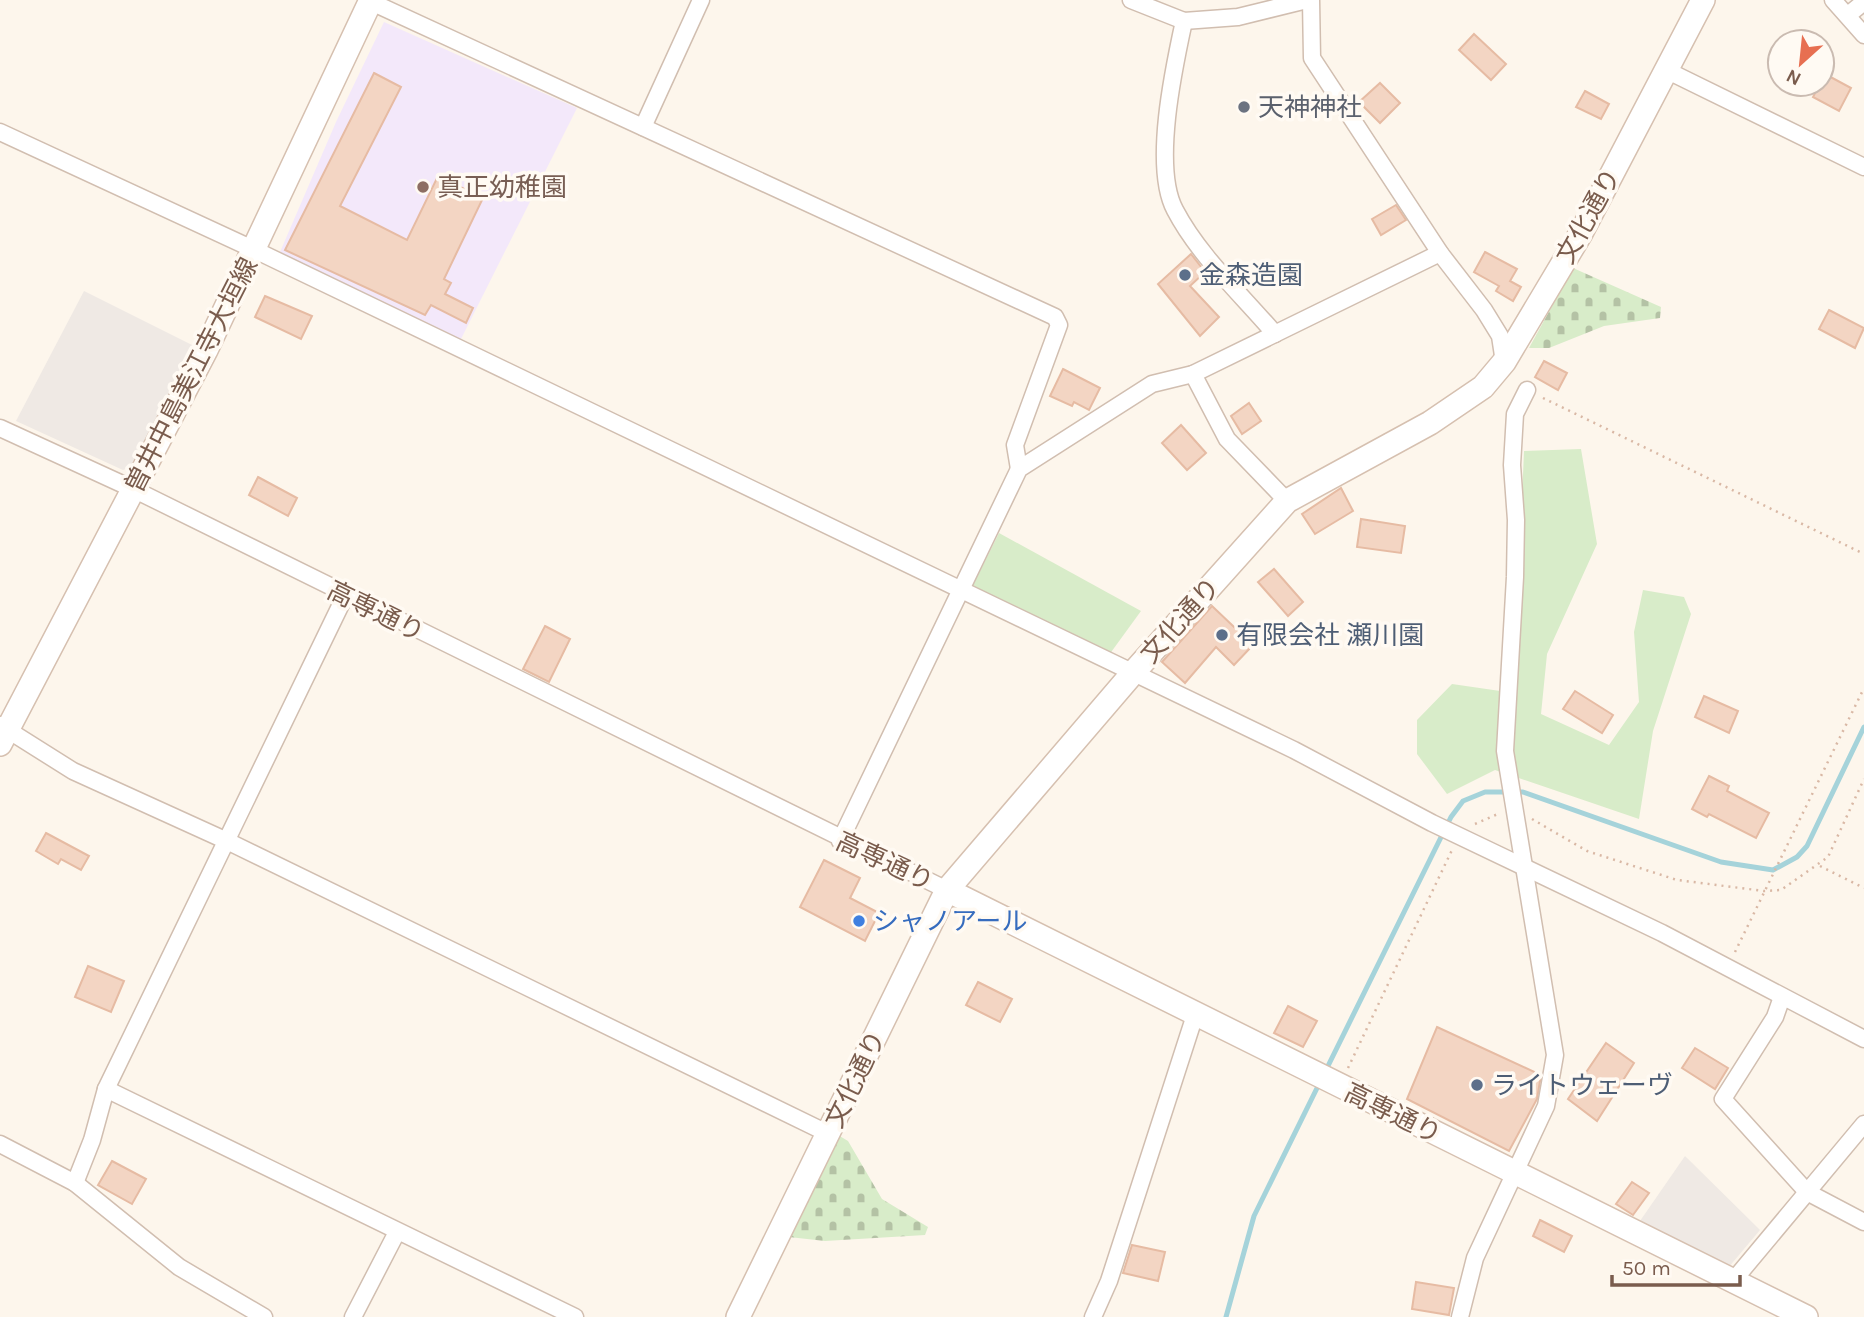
<svg xmlns="http://www.w3.org/2000/svg" width="1864" height="1317" font-family="Karla,'Noto Sans JP',sans-serif">
	<style>
		.industrial { fill: #efe9e4 }
		.education { fill: #f3e8fa }
		.grass { fill: #d8ecc9 }
		.cemetery { fill: url(#cemetery-stones) }
		.lines { fill: none; stroke-linecap: round; stroke-linejoin: round }
		.stream { stroke: #a5d3da; stroke-width: 5 }
		.building { fill: #f3d5c3; stroke: #e6bba3; stroke-width: 2 }
		.street-casing { stroke: #d1beb0; stroke-width: 19 }
		.secondary-casing { stroke: #d6c0b0; stroke-width: 26 }
		.path { stroke: #d9b8a5; stroke-width: 2.5; stroke-dasharray: 2 5; stroke-linecap: butt }
		.street { stroke: #fff; stroke-width: 16 }
		.secondary { stroke: #fff; stroke-width: 23 }
		.worship-dot { fill: #6b7280; stroke: #fffaf3; stroke-width: 2.5 }
		.education-dot { fill: #8d6e63; stroke: #fffaf3; stroke-width: 2.5 }
		.service-dot { fill: #5c6f8a; stroke: #fffaf3; stroke-width: 2.5 }
		.shop-dot { fill: #3f7fe0; stroke: #fffaf3; stroke-width: 2.5 }
		.labels { text-anchor: middle; stroke-width: 7; stroke-linejoin: round; paint-order: stroke }
		.worship-label { font-size: 26px; fill: #5b616d; stroke: #fffaf3; text-anchor: start }
		.education-label { font-size: 26px; fill: #785e54; stroke: #fffaf3; text-anchor: start }
		.street-label { font-size: 26px; fill: #7a5c4d; stroke: #fffaf3 }
		.service-label { font-size: 26px; fill: #4e5e75; stroke: #fffaf3; text-anchor: start }
		.shop-label { font-size: 26px; fill: #366cbe; stroke: #fffaf3; text-anchor: start }
	</style>
	<defs>
		<pattern id="cemetery-stones" width="16" height="16" patternUnits="userSpaceOnUse" patternTransform="scale(1.75)"><rect width="16" height="16" fill="#d8ecc9"/><path d="M2 7V4a2 2 0 0 1 4 0v3zM10 15v-3a2 2 0 0 1 4 0v3z" fill="#b4c2a5"/></pattern>
	</defs>
	<rect width="100%" height="100%" fill="#fdf6ec"/>
	<g class="industrial">
		<polygon points="84,291 196,347 134,466 123,470 16,421"/>
		<polygon points="1685,1156 1760,1230 1728,1268 1640,1221"/>
	</g>
	<polygon class="education" points="384,22 577,108 460,341 280,252 336,122"/>
	<g class="grass">
		<polygon points="1581,449 1597,544 1547,654 1541,714 1609,745 1639,702 1634,632 1643,590 1684,597 1691,614 1653,731 1639,819 1495,770 1447,794 1417,754 1417,720 1452,684 1514,693 1524,451"/>
		<polygon points="999,533 1141,611 1109,655 972,587"/>
	</g>
	<g class="cemetery">
		<polygon points="1573,268 1661,307 1660,318 1604,326 1549,348 1529,348"/>
		<polygon points="838,1135 848,1141 882,1199 928,1227 925,1235 825,1241 789,1237"/>
	</g>
	<g class="lines">
		<g class="stream">
			<polyline points="1325,1072 1451,817 1463,801 1485,792 1523,792 1721,862 1773,870 1797,857 1807,846 1864,727"/>
			<polyline points="1226,1317 1254,1216 1321,1080"/>
		</g>
	</g>
	<g class="building">
		<polygon points="1474,34 1506,64 1491,80 1459,50"/>
		<polygon points="374,73 401,87 340,206 407,240 438,176 483,198 444,279 451,283 445,294 473,308 466,323 431,305 425,315 285,250"/>
		<polygon points="1825,74 1851,88 1839,111 1813,97"/>
		<polygon points="1380,83 1400,103 1380,123 1359,102"/>
		<polygon points="1585,91 1609,104 1601,119 1576,107"/>
		<polygon points="1396,205 1406,220 1381,235 1372,219"/>
		<polygon points="1485,252 1517,269 1510,281 1521,287 1513,301 1496,291 1499,286 1474,272"/>
		<polygon points="1191,254 1205,272 1190,286 1219,317 1200,336 1158,284"/>
		<polygon points="265,296 312,316 301,339 255,317"/>
		<polygon points="1829,310 1864,328 1855,348 1819,329"/>
		<polygon points="1544,361 1567,373 1558,390 1535,377"/>
		<polygon points="1063,369 1100,388 1089,410 1074,402 1072,406 1050,396"/>
		<polygon points="1249,403 1261,421 1242,434 1231,416"/>
		<polygon points="1181,425 1206,453 1187,470 1162,443"/>
		<polygon points="258,477 297,498 288,516 249,495"/>
		<polygon points="1341,488 1353,511 1315,534 1302,514"/>
		<polygon points="1361,519 1405,526 1401,553 1357,547"/>
		<polygon points="1274,569 1303,602 1288,616 1258,582"/>
		<polygon points="1212,606 1253,645 1234,665 1216,647 1185,683 1162,662"/>
		<polygon points="545,626 570,639 549,682 523,669"/>
		<polygon points="1575,691 1613,715 1602,733 1563,709"/>
		<polygon points="1704,696 1738,711 1729,733 1695,717"/>
		<polygon points="1709,776 1729,786 1727,791 1769,813 1756,838 1709,814 1707,817 1692,809"/>
		<polygon points="46,833 89,856 81,870 61,859 58,864 36,851"/>
		<polygon points="824,860 860,878 850,898 879,913 865,941 800,907"/>
		<polygon points="88,966 124,981 111,1012 75,997"/>
		<polygon points="978,982 1012,999 1000,1022 966,1005"/>
		<polygon points="1288,1006 1317,1021 1303,1047 1274,1033"/>
		<polygon points="1437,1027 1541,1075 1537,1099 1509,1151 1407,1099"/>
		<polygon points="1606,1043 1634,1063 1597,1121 1568,1099"/>
		<polygon points="1695,1048 1728,1068 1715,1089 1682,1068"/>
		<polygon points="112,1161 146,1179 132,1204 98,1185"/>
		<polygon points="1632,1182 1649,1193 1633,1215 1616,1204"/>
		<polygon points="1540,1220 1572,1236 1564,1252 1533,1236"/>
		<polygon points="1132,1245 1165,1252 1158,1281 1123,1273"/>
		<polygon points="1416,1282 1454,1288 1449,1315 1412,1309"/>
	</g>
	<g class="lines">
		<defs>
			<g id="street">
				<polyline points="367,0 1055,317 1059,325 1015,445 1019,469"/>
				<polyline points="1131,0 1184,21 1238,17 1307,0"/>
				<polyline points="1311,0 1312,58 1440,253 1484,310 1500,336 1504,362"/>
				<polyline points="1833,0 1864,35"/>
				<polyline points="1848,15 1864,2"/>
				<path d="M1184 21C1174 67 1152 167 1175 210 1199 256 1242 295 1275 334"/>
				<polyline points="1666,70 1864,167"/>
				<polyline points="643,127 701,0"/>
				<polyline points="0,132 255,250 1294,750 1432,823 1662,933 1864,1039"/>
				<polyline points="1193,374 1227,439 1287,501"/>
				<polyline points="0,428 133,489 947,890"/>
				<polyline points="0,725 73,771 227,841 829,1134"/>
				<polyline points="840,841 1019,469 1152,384 1193,374 1440,253"/>
				<polyline points="1782,997 1775,1017 1723,1099 1807,1192 1864,1222"/>
				<polyline points="106,1089 575,1317"/>
				<polyline points="0,1144 75,1183 179,1267 264,1317"/>
				<polyline points="75,1183 92,1140 106,1089 345,596"/>
				<polyline points="1733,1281 1864,1124"/>
				<polyline points="353,1317 397,1232"/>
				<polyline points="1093,1317 1109,1281 1195,1015"/>
				<polyline points="1460,1317 1475,1258 1546,1106 1555,1055 1505,751 1515,577 1516,520 1512,465 1515,414 1527,390"/>
			</g>
			<g id="secondary">
				<polyline points="0,744 206,350 371,0"/>
				<polyline points="947,890 1806,1317"/>
				<polyline points="738,1317 947,890 1132,674 1287,501 1430,423 1483,387 1504,362 1581,233 1703,0"/>
			</g>
		</defs>
		<use href="#street" class="street-casing"/>
		<use href="#secondary" class="secondary-casing"/>
		<g class="path">
			<polyline points="1543,398 1864,554"/>
			<polyline points="1532,819 1587,851 1677,880 1764,891 1781,890 1828,857 1864,779"/>
			<polyline points="1475,824 1500,813"/>
			<polyline points="1820,866 1864,888"/>
			<polyline points="1735,952 1864,688"/>
			<polyline points="1348,1068 1452,850"/>
		</g>
		<use href="#street" class="street"/>
		<use href="#secondary" class="secondary"/>
	</g>
	<circle class="worship-dot" cx="1244" cy="107" r="7"/>
	<circle class="education-dot" cx="423" cy="187" r="7"/>
	<g class="service-dot">
		<circle cx="1185" cy="275" r="7"/>
		<circle cx="1222" cy="635" r="7"/>
		<circle cx="1477" cy="1085" r="7"/>
	</g>
	<circle class="shop-dot" cx="859" cy="921" r="7"/>
	<g class="labels">
		<g class="worship-label">
			<text x="1258" y="116">天神神社</text>
		</g>
		<g class="education-label">
			<text x="437" y="196">真正幼稚園</text>
		</g>
		<g class="street-label">
			<text transform="translate(1588 216) rotate(-61)" y="9">文化通り</text>
			<text transform="translate(191 375) rotate(-63)" y="9">曽井中島美江寺大垣線</text>
			<text transform="translate(376 611) rotate(26)" y="9">高専通り</text>
			<text transform="translate(1180 620) rotate(-48)" y="9">文化通り</text>
			<text transform="translate(885 861) rotate(25)" y="9">高専通り</text>
			<text transform="translate(855 1079) rotate(-64)" y="9">文化通り</text>
			<text transform="translate(1393 1113) rotate(26)" y="9">高専通り</text>
		</g>
		<g class="service-label">
			<text x="1199" y="284">金森造園</text>
			<text x="1236" y="644">有限会社 瀬川園</text>
			<text x="1491" y="1094">ライトウェーヴ</text>
		</g>
		<g class="shop-label">
			<text x="873" y="930">シャノアール</text>
		</g>
	</g>
	<g transform="translate(1801 63) rotate(207)"><circle r="33" fill="#fffaf3" stroke="#cabbb1" stroke-width="2"/>
	<path d="M0-5L12 26L0 18L-12 26Z" fill="#e76f51"/>
	<text y="-10" font-size="19" font-weight="bold" text-anchor="middle" fill="#7a5c4d">N</text>
	</g>
	<path d="M1612 1275v10h128v-10" fill="none" stroke="#7a5c4d" stroke-width="3.5"/>
	<text x="1622" y="1275" font-size="21" fill="#7a5c4d" stroke="#fffaf3" stroke-width="5" paint-order="stroke">50 m</text>
</svg>
